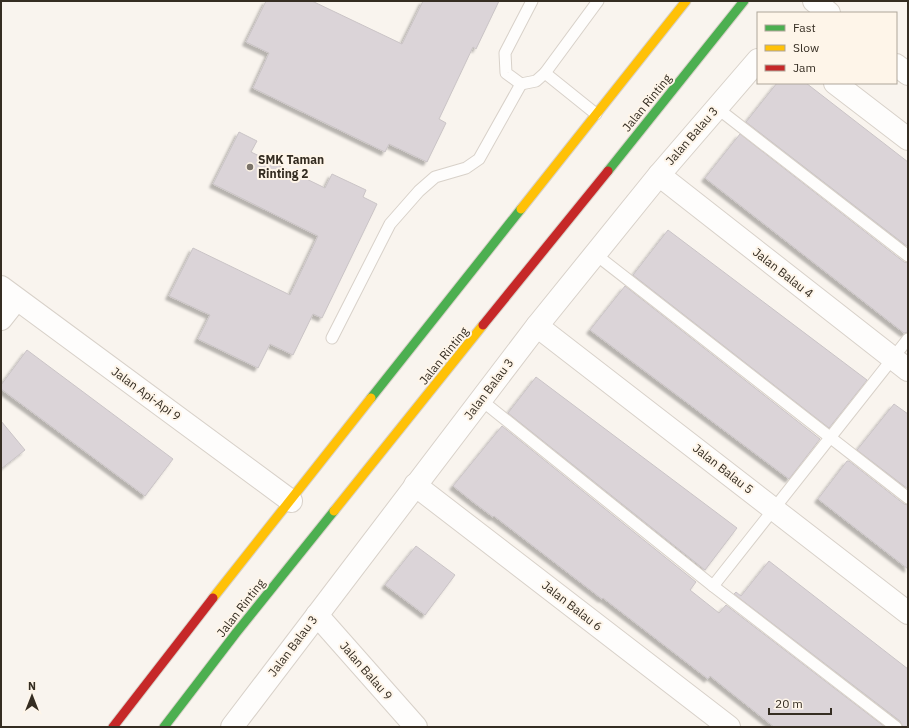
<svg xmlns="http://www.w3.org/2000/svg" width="909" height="728" font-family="'IBM Plex Sans',sans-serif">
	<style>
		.building { fill: #dbd4d8; stroke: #cac4c6; filter: url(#shadow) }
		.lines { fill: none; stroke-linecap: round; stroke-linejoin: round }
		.lane-casing { stroke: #d8d1c9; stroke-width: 13 }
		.street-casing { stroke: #d8d1c9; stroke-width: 24 }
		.fast-casing { stroke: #d8d1c9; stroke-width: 11 }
		.slow-casing { stroke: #d8d1c9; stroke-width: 11 }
		.jam-casing { stroke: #d8d1c9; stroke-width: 11 }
		.lane { stroke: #fefdfc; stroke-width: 11 }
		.street { stroke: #fefdfc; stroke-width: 22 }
		.fast { stroke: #4caf50; stroke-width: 9 }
		.slow { stroke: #ffc107; stroke-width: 9 }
		.jam { stroke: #c62828; stroke-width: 9 }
		.poi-dot { fill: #7a7369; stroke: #fef5e9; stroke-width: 1.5 }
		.labels { text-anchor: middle; stroke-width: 4; stroke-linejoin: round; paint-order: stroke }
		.street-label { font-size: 12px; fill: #352d22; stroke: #fef5e9 }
		.poi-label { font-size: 12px; font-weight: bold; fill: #352d22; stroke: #fef5e9; text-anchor: start }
	</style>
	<defs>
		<filter id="shadow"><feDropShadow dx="-3.5" dy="3.5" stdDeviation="1" flood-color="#0004"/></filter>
	</defs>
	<rect width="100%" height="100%" fill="#f9f4ee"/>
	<g class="building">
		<polygon points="266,1 312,1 402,44 423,1 499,1 476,49 473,47 439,119 446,123 427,162 389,144 385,152 253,88 269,53 246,42"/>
		<polygon points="777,83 806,83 908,162 908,247 746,122"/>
		<polygon points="239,132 257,141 251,152 325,188 332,174 366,190 363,197 377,204 322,318 313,314 293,355 270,344 258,368 198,339 210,315 169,296 193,248 290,295 318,236 213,184"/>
		<polygon points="740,134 904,262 908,263 908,332 904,333 705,178"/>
		<polygon points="668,230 867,380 829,428 633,275"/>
		<polygon points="625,286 820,439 789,479 590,330"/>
		<polygon points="27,350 173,459 145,496 1,389 1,385"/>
		<polygon points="536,377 737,528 705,570 508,413"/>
		<polygon points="894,404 908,414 908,489 857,450"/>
		<polygon points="1,421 25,450 1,469"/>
		<polygon points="502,426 696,582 690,590 719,613 726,605 885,727 774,727 710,676 708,679 603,598 602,599 494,516 493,517 473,502 453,486"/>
		<polygon points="847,461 849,461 904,504 908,505 908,569 818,499"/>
		<polygon points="416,546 455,575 425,615 385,585"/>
		<polygon points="769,561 908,669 908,727 903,727 900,721 734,594 736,592 741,596"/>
	</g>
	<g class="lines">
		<defs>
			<g id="lane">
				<polyline points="532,1 505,53 506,73 521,84 536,81 545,73 596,114"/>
				<polyline points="545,73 598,1"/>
				<polyline points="717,108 908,256"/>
				<polyline points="595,254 908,498"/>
				<polyline points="332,338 390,224 419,191 435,177 466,168 479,159 521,84"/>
				<polyline points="481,400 713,586 896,727"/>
				<polyline points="713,586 908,339"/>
			</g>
			<g id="street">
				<polyline points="814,1 829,13"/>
				<polyline points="896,65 908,74"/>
				<polyline points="835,83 908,139"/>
				<polyline points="659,175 908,370"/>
				<polyline points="1,287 291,501"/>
				<polyline points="1,319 16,300"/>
				<polyline points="537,326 908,613"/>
				<polyline points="415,485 729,727"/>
				<polyline points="317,615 416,727"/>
				<polyline points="232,727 537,326 659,175 758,60"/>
			</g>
			<g id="fast">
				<polyline points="608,171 744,1"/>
				<polyline points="371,398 521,209"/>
				<polyline points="164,727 236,633 334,511"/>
			</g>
			<g id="slow">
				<polyline points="521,209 686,1"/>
				<polyline points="334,511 483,325"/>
				<polyline points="213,598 371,398"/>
			</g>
			<g id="jam">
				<polyline points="483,325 608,171"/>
				<polyline points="113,727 213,598"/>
			</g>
		</defs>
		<use href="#lane" class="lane-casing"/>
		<use href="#street" class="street-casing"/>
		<use href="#fast" class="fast-casing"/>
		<use href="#slow" class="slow-casing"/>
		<use href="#jam" class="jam-casing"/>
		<use href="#lane" class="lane"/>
		<use href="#street" class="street"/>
		<use href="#fast" class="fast"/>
		<use href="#slow" class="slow"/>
		<use href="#jam" class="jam"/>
	</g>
	<circle class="poi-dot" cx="250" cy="167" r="4"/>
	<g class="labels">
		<g class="street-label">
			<text transform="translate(647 103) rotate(-51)" y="4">Jalan Rinting</text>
			<text transform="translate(692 136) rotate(-49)" y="4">Jalan Balau 3</text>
			<text transform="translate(783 273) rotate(38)" y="4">Jalan Balau 4</text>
			<text transform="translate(444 356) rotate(-51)" y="4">Jalan Rinting</text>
			<text transform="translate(489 389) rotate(-53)" y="4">Jalan Balau 3</text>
			<text transform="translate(146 394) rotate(36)" y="4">Jalan Api-Api 9</text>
			<text transform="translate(723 469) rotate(38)" y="4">Jalan Balau 5</text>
			<text transform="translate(572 606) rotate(38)" y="4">Jalan Balau 6</text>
			<text transform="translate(241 608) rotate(-52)" y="4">Jalan Rinting</text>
			<text transform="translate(293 646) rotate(-53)" y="4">Jalan Balau 3</text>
			<text transform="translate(366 671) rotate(49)" y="4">Jalan Balau 9</text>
		</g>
		<g class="poi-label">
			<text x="258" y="164">SMK Taman<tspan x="258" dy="14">Rinting 2</tspan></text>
		</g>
	</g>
	<rect width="909" height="728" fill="none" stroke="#352d22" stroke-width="4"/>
	<rect x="757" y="12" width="140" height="72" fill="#fef5e9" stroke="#aea599"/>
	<rect x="765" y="25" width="20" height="6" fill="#4caf50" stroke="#aea599"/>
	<text x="793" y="32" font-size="12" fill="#352d22">Fast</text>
	<rect x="765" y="45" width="20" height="6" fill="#ffc107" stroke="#aea599"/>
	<text x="793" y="52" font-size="12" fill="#352d22">Slow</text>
	<rect x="765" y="65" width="20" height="6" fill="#c62828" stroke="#aea599"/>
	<text x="793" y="72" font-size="12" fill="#352d22">Jam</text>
	<g transform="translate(32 696)" stroke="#fef5e9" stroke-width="3" paint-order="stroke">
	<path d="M0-3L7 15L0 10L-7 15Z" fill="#352d22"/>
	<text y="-6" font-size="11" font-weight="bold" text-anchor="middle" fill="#352d22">N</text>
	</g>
	<path d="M769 708v6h62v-6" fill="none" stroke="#352d22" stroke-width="2"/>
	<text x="775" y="708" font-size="12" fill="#352d22" stroke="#fef5e9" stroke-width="3" paint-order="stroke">20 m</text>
</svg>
